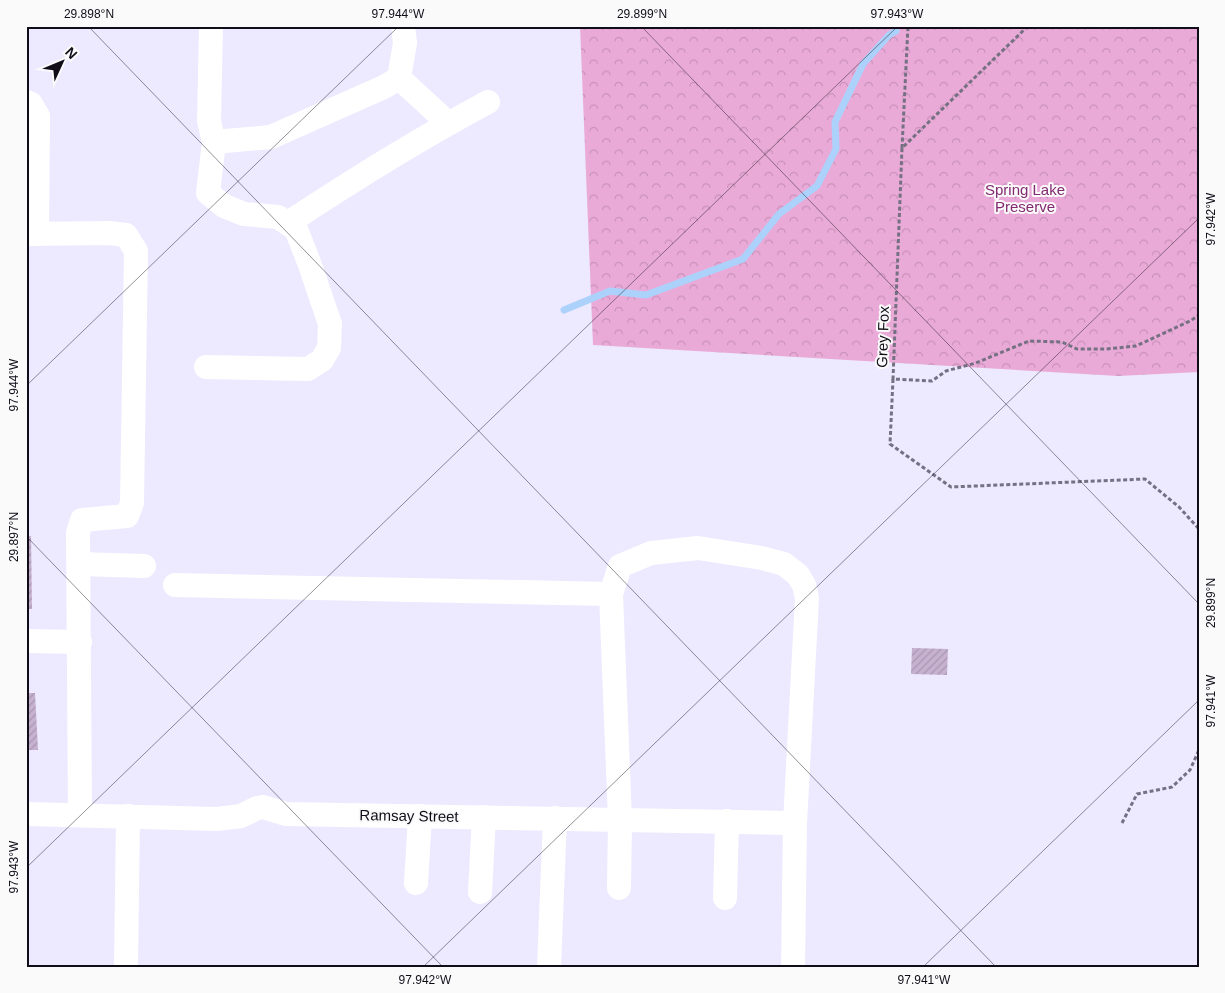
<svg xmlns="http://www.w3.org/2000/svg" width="1225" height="993" font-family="Helvetica,sans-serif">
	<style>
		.park { fill: url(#park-crowns) }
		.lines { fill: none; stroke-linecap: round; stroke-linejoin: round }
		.stream { stroke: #acd2fb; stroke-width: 7 }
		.building { fill: url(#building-hatch) }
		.path { stroke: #757182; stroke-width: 3; stroke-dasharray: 4 2.5; stroke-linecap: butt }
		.minor { stroke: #fff; stroke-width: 24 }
		.ticks { fill: none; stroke: #100d19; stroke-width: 1; stroke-opacity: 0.45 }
		.labels { text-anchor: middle; stroke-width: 4; stroke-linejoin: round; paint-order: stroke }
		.park-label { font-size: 15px; fill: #832a70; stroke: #fafafa }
		.street-label { font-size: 15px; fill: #100d19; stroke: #fafafa }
		.neatline { fill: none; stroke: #100d19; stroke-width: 2 }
		.ticks-label { font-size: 12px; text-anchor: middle; fill: #100d19 }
	</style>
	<defs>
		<pattern id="park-crowns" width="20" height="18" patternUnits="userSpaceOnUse" patternTransform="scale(1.25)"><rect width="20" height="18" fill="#eaaad8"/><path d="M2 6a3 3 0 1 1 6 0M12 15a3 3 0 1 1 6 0" fill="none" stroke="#c891b9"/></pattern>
		<pattern id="building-hatch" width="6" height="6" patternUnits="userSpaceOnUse" patternTransform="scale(1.25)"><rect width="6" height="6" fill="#c6b1d0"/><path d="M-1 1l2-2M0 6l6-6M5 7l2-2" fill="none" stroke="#a997b2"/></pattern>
	</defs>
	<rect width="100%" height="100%" fill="#ede9ff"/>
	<polygon class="park" points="580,26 1199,26 1199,372 1118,376 593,345"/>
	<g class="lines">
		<polyline class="stream" points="564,310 610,291 646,295 743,259 779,214 817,186 836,149 835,122 863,64 889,35 896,31"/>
	</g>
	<g class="building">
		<polygon points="26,536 31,536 32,609 26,609"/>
		<polygon points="912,648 948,649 947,675 911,674"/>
		<polygon points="26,693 35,693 38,750 26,750"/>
	</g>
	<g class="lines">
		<g class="path">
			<polyline points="1028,26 902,148 893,379 932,381 946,371 976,363 1029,341 1062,342 1077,349 1106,349 1136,346 1190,321 1199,315"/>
			<polyline points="902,148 908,26"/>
			<polyline points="893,379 890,444 951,487 1145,479 1179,507 1199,529"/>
			<polyline points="1122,823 1137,794 1172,787 1190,770 1199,750"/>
		</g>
		<g class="minor">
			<polyline points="211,26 209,121 214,142 271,137 384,87 399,78 405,43 403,26"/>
			<polyline points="399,78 448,123"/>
			<polyline points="26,102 31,104 38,116 37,234"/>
			<path d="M288 223C353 180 419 139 488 102"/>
			<polyline points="26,234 109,233 126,235 136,251 132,503 127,516 82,520 78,533 80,815"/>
			<polyline points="206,367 308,369 322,360 329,348 330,324 310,265 296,229 278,217 244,214 224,206 208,193 214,142"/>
			<polyline points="79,564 144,566"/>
			<polyline points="175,585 611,594 620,566 651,553 698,548 762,558 784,564 798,575 804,585 807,598 795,823 793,967"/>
			<polyline points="611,594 620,820 619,888"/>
			<polyline points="26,641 80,642"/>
			<polyline points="26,814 217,819 241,816 257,808 263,807 286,814 795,823"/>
			<polyline points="416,883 420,816"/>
			<polyline points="480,892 484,817"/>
			<polyline points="725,898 727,821"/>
			<polyline points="126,967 128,816"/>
			<polyline points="549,967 555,818"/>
		</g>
	</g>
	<path class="ticks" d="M88 26 996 967M641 26 1199 604M1194 26 1199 31M26 386 399 26M26 536 443 967M26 868 898 26M423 967 1199 218M923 967 1199 700"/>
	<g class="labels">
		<g class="park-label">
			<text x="1025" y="195">Spring Lake<tspan x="1025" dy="17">Preserve</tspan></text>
		</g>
		<g class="street-label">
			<text transform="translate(883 337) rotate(-88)" y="5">Grey Fox</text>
			<text transform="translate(409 816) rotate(1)" y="5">Ramsay Street</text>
		</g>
	</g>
	<rect width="1225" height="993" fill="none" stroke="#fafafa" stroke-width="55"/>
	<g transform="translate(62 62) rotate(46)" stroke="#fafafa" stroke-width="4" paint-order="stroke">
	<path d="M0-4L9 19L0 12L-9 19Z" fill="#100d19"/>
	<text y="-8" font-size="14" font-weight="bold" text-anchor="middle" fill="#100d19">N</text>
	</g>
	<rect x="28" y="28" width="1170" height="938" class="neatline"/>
	<g class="ticks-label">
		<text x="89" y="18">29.898°N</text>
		<text x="398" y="18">97.944°W</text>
		<text x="642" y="18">29.899°N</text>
		<text x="897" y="18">97.943°W</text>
		<text transform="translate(1211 219) rotate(-90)" y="4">97.942°W</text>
		<text transform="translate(14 385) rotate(-90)" y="4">97.944°W</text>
		<text transform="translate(14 537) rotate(-90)" y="4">29.897°N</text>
		<text transform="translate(1211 603) rotate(-90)" y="4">29.899°N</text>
		<text transform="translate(1211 701) rotate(-90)" y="4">97.941°W</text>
		<text transform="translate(14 867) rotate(-90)" y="4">97.943°W</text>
		<text x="425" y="984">97.942°W</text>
		<text x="924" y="984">97.941°W</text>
	</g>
</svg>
